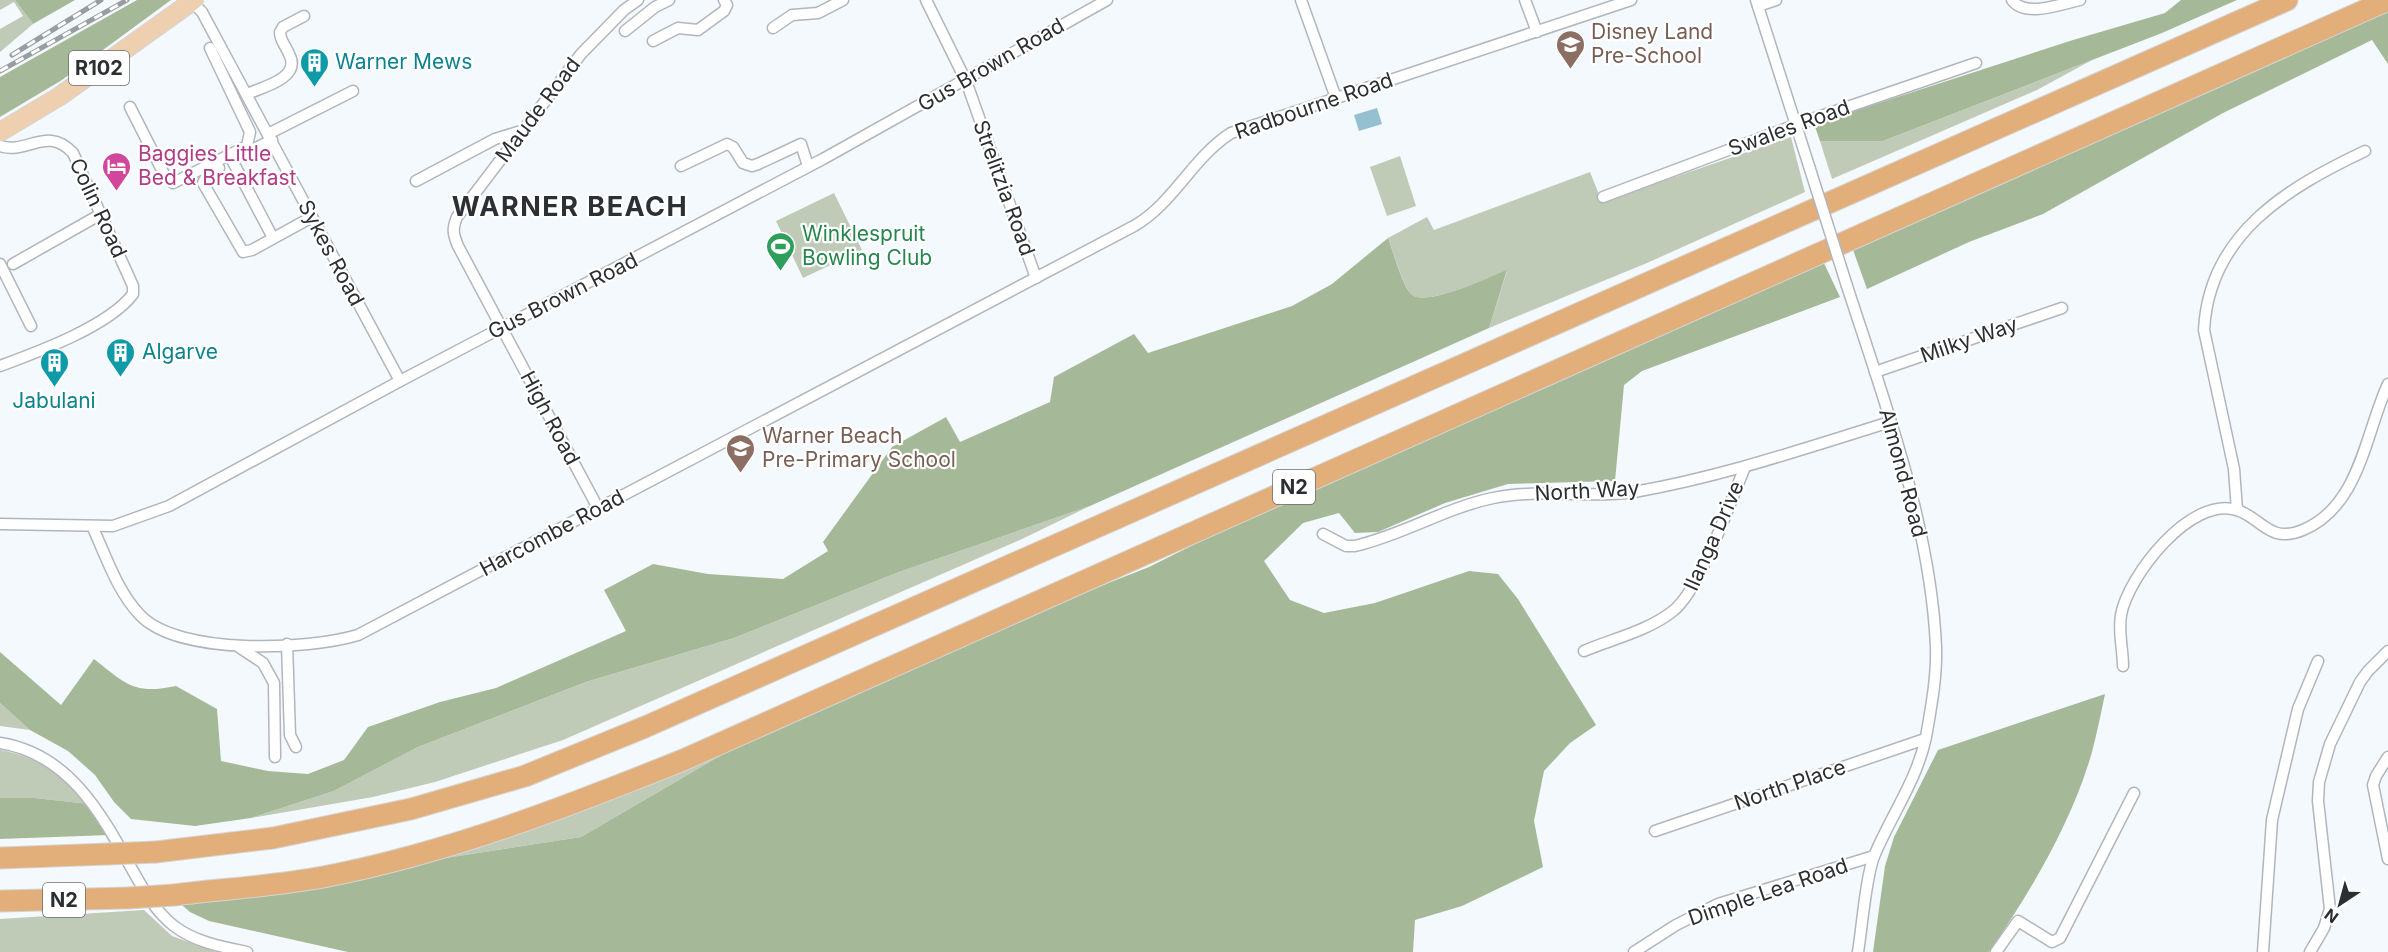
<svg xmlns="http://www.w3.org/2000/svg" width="2388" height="952" font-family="Inter,sans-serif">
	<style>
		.green { fill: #bfcbb7 }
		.forest { fill: #a5b998 }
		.water { fill: #95c0cf }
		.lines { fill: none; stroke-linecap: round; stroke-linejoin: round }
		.minor-casing { stroke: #b1b6bd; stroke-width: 13 }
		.primary-casing { stroke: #d5d5d6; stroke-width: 20 }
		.motorway-casing { stroke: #d5d5d6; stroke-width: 23 }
		.minor { stroke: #fff; stroke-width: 10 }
		.primary { stroke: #eecfb0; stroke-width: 18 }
		.motorway { stroke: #e2af7b; stroke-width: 21 }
		.rail-casing { stroke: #999da0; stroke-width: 5 }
		.rail { stroke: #fff; stroke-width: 3; stroke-dasharray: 9; stroke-linecap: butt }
		.minor-bridge-casing { stroke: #b1b6bd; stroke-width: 13; stroke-linecap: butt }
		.motorway-bridge-casing { stroke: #d5d5d6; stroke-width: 23; stroke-linecap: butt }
		.minor-bridge { stroke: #fff; stroke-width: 10 }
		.motorway-bridge { stroke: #e2af7b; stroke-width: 21 }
		.labels { text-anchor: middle; stroke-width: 4.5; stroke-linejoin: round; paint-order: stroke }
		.shield { fill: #fff; stroke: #6b6d6f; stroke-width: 1.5 }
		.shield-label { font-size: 20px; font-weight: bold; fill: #2c2f31 }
		.education-label { font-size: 21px; fill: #785e54; stroke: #fff; text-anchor: start }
		.culture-label { font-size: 21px; fill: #0d838f; stroke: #fff; text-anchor: start }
		.street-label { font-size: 21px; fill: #2c2f31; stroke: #fff }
		.hotel-label { font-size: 21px; fill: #b23c85; stroke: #fff; text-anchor: start }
		.leisure-label { font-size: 21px; fill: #27864d; stroke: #fff; text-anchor: start }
		.district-label { font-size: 27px; font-weight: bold; letter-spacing: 1.5px; fill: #2c3035; stroke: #fff }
	</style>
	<rect width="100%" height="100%" fill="#f4f9fe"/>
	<g class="green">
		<polygon points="0,0 15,0 33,24 0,52 0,29 23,16 14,2 0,10"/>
		<polygon points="2092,60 2037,90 1832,179 1820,141 1883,141"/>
		<path d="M1791 137 1805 192 1647 263 1489 328 1507 271C1489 277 1424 308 1411 294 1402 284 1393 251 1388 238L1427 217 1434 230 1590 172 1602 202Z"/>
		<polygon points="1400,156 1416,206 1387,216 1370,167"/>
		<polygon points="834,193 862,250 803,278 776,221"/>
		<polygon points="1090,506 1022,539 563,740 435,782 373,797 251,818 334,791 418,747 586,682 734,638 899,572"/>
		<polygon points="0,703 30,730 0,726"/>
		<polygon points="742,743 581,837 407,864"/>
		<path d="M0 750C37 756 65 775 89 804L35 798H0Z"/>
		<polygon points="144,910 172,936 216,952 0,952 0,919"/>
	</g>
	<g class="forest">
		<polygon points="15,0 75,0 33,24"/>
		<polygon points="137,0 171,0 62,80 0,117 0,77"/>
		<polygon points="2181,0 2237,0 2162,33 1883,141 1820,141 1814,124 2073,40 2165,13"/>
		<polygon points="2388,9 2388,64 2372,40 2223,113 2043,214 1969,242 1867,289 1852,247"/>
		<path d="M1388 238C1393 251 1402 285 1411 294 1425 308 1489 277 1507 270L1489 328 1090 506 899 572 734 638 586 682 418 747 334 791 251 818 195 826 131 819 114 802 95 775 68 751 30 730 0 703V652L61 705 94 659C126 684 134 695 176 686L217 709 221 761 268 771 308 774 344 760 368 727 440 702 496 688 626 631 604 590 653 564 708 574 783 579 828 551 823 542 892 447 946 417 960 442 1050 402 1054 377 1134 334 1148 353 1292 306 1332 284Z"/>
		<polygon points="1823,261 1840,297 1642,371 1624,385 1615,481 1508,484 1445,503 1378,532 1355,533 1339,513 1303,523 1264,561 1290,600 1324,613 1375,603 1469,571 1498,574 1518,599 1596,725 1570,743 1544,771 1534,821 1543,867 1462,906 1415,920 1413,952 348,952 209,921 190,912 176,900 581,837 742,743 1050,606 1149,567 1255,514"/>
		<path d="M2105 694C2101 713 2097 733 2092 752 2072 822 2030 893 1989 952H1873L1885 866 1894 837 1938 750Z"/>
		<polygon points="0,798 35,798 89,804 109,835 0,839"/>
	</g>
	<polygon class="water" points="1377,108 1382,124 1359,131 1354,115"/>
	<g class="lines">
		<defs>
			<g id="minor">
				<polyline points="926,0 966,81 1036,278"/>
				<polyline points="1301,0 1336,98"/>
				<polyline points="1525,0 1537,32"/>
				<polyline points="1756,0 1809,166"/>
				<path d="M2012 0C2025 18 2061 4 2080 0"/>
				<polyline points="192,2 202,12 400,381"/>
				<polyline points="1758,6 1776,0"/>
				<polyline points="773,28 792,15 818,13 843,0"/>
				<polyline points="625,31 655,7 669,0"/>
				<polyline points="653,41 678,28 698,30 724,11 727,5 724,0"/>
				<path d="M247 94C263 87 302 78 289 54 286 46 280 41 280 32L283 27 304 16"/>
				<polyline points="130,107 164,174 173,183 247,146 250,132 210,48"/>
				<polyline points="268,134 353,91"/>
				<path d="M0 146C27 155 47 125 73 153L133 286V294C109 326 38 352 0 366"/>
				<polyline points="240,156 272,140"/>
				<polyline points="232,160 273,238"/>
				<polyline points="681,166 727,144 733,147 743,163 752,166 758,164 801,144 808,166"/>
				<polyline points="219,168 207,175 203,183 243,252 252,250 312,217"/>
				<polyline points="416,181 495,139 521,131"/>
				<polyline points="1603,197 1795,125 1976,63"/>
				<polyline points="0,264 31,326"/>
				<polyline points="13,264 101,214"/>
				<path d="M1847 286C1884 400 1931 527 1936 647 1937 677 1931 708 1926 737 1917 780 1892 814 1875 854 1866 873 1862 928 1858 952"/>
				<polyline points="1875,372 2062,308"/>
				<path d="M598 508 458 246C453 234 452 229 457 217L581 54 624 10 638 0"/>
				<path d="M2237 510 2234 469 2204 330C2209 234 2287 188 2365 151"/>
				<polyline points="0,524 113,526 169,506 400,381 823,159 1107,0"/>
				<path d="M92 526C106 556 117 591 140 615 179 656 308 650 358 635L1134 226C1174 203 1192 158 1231 133L1631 0"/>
				<path d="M1323 534 1346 546H1355C1403 535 1445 508 1493 498 1540 488 1588 499 1634 492 1721 477 1806 448 1890 422"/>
				<polyline points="287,644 290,735 296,747"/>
				<polyline points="239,647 263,663 274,683 275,757"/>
				<path d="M1584 651C1612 639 1648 631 1673 611 1700 590 1730 502 1745 467"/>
				<path d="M2123 666C2123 650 2118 631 2121 615 2128 576 2191 495 2237 510 2262 518 2269 544 2303 530 2360 506 2365 434 2388 384"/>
				<path d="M0 743C70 754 102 815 133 871 145 892 155 911 174 926 195 942 222 947 247 952"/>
				<polyline points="2388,757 2376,776 2373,785 2388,859"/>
				<polyline points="1655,831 1925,739"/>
				<polyline points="1634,952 1676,925 1718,904 1874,856"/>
				<polyline points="1996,952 2018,921 2052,942 2060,938 2134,793"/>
				<polyline points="2263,952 2272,820 2298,709 2318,661"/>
				<polyline points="2310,952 2324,928 2330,909 2318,801 2319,782 2330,744 2360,682 2368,671 2388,651"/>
			</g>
			<polyline id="primary" points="0,132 60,96 194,0"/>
			<g id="motorway">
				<polyline points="156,852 273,838 411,809 525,776 645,727 2287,0"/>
				<polyline points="0,858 108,854"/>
				<path d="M174 895C223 889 274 886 323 877 448 853 566 807 683 760L2388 0"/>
				<polyline points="0,901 128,898"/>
			</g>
		</defs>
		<use href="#minor" class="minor-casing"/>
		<use href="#primary" class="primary-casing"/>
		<use href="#motorway" class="motorway-casing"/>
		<use href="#minor" class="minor"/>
		<use href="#primary" class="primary"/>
		<use href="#motorway" class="motorway"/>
		<defs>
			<g id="rail">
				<polyline points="12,55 101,0"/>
				<polyline points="0,71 127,0"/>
			</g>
		</defs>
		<use href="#rail" class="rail-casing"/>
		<use href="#rail" class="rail"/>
		<defs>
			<polyline id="minor-bridge" points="1809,166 1847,286"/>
			<g id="motorway-bridge">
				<polyline points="108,854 156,852"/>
				<polyline points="128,898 174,895"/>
			</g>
		</defs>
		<use href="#minor-bridge" class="minor-bridge-casing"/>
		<use href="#motorway-bridge" class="motorway-bridge-casing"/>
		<use href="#minor-bridge" class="minor-bridge"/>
		<use href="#motorway-bridge" class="motorway-bridge"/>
	</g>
	<defs>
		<symbol id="school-pin" viewBox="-11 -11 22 30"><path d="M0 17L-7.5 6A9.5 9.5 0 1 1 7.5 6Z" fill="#8d6e63" stroke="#fff"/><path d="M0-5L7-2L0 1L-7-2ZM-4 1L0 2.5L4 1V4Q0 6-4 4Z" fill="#fff"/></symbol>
		<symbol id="building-pin" viewBox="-11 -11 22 30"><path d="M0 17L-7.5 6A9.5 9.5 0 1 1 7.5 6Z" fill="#0f9aa8" stroke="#fff"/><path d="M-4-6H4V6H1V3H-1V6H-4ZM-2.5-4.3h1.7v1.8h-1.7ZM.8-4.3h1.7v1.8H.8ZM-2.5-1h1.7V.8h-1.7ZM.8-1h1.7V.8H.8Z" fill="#fff"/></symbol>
		<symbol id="hotel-pin" viewBox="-11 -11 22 30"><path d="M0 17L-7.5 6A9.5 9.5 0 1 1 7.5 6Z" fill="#d1479c" stroke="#fff"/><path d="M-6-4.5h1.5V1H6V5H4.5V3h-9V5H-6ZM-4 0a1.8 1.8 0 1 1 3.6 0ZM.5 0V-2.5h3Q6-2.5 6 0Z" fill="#fff"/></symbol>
		<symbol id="stadium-pin" viewBox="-11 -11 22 30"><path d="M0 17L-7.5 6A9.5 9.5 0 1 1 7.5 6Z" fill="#2e9e5b" stroke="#fff"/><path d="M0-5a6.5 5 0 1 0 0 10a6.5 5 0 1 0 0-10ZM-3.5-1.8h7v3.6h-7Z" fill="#fff"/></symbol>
	</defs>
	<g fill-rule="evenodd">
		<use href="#school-pin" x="1554" y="28" width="33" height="45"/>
		<use href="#building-pin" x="298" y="46" width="33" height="45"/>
		<use href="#hotel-pin" x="100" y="150" width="33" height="45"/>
		<use href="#stadium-pin" x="764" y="230" width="33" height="45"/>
		<use href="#building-pin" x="104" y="336" width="33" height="45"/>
		<use href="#building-pin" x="38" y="346" width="33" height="45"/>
		<use href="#school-pin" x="724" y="432" width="33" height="45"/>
	</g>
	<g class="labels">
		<g class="shield">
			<rect x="69" y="51" width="60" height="34" rx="4.5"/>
			<rect x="1273" y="470" width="42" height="34" rx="4.5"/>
			<rect x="43" y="883" width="42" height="34" rx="4.5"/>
		</g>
		<g class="shield-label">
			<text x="99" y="75">R102</text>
			<text x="1294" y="494">N2</text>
			<text x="64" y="907">N2</text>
		</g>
		<g class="education-label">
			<text x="1591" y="39">Disney Land<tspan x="1591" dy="24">Pre-School</tspan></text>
			<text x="762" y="443">Warner Beach<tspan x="762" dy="24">Pre-Primary School</tspan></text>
		</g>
		<g class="culture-label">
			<text x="335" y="69">Warner Mews</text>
			<text x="142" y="359">Algarve</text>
			<text x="54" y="408" text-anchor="middle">Jabulani</text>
		</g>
		<g class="street-label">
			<text transform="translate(991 65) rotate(-30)" y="7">Gus Brown Road</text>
			<text transform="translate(1314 106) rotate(-19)" y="7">Radbourne Road</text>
			<text transform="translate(538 110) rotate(-53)" y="7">Maude Road</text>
			<text transform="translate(1789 128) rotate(-20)" y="7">Swales Road</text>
			<text transform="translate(1004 188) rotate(70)" y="7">Strelitzia Road</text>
			<text transform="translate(98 208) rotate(65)" y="7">Colin Road</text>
			<text transform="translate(331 253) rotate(62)" y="7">Sykes Road</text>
			<text transform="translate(563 296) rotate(-27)" y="7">Gus Brown Road</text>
			<text transform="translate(1969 340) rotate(-19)" y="7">Milky Way</text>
			<text transform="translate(550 418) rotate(62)" y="7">High Road</text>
			<text transform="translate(1903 473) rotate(75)" y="7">Almond Road</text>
			<text transform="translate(1587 491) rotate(-3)" y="7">North Way</text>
			<text transform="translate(552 533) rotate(-28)" y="7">Harcombe Road</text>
			<text transform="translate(1714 536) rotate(-66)" y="7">Ilanga Drive</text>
			<text transform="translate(1790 785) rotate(-19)" y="7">North Place</text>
			<text transform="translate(1768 892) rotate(-19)" y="7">Dimple Lea Road</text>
		</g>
		<g class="hotel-label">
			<text x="138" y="161">Baggies Little<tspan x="138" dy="24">Bed &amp; Breakfast</tspan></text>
		</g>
		<g class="leisure-label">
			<text x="802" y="241">Winklespruit<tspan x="802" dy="24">Bowling Club</tspan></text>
		</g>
		<g class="district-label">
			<text x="570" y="216">WARNER BEACH</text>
		</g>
	</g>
	<g transform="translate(2340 904) rotate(216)" stroke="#ffffff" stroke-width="4.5" paint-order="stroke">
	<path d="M0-4.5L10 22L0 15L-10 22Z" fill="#2c2f31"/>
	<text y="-9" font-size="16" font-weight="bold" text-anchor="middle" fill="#2c2f31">N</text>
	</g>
</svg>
